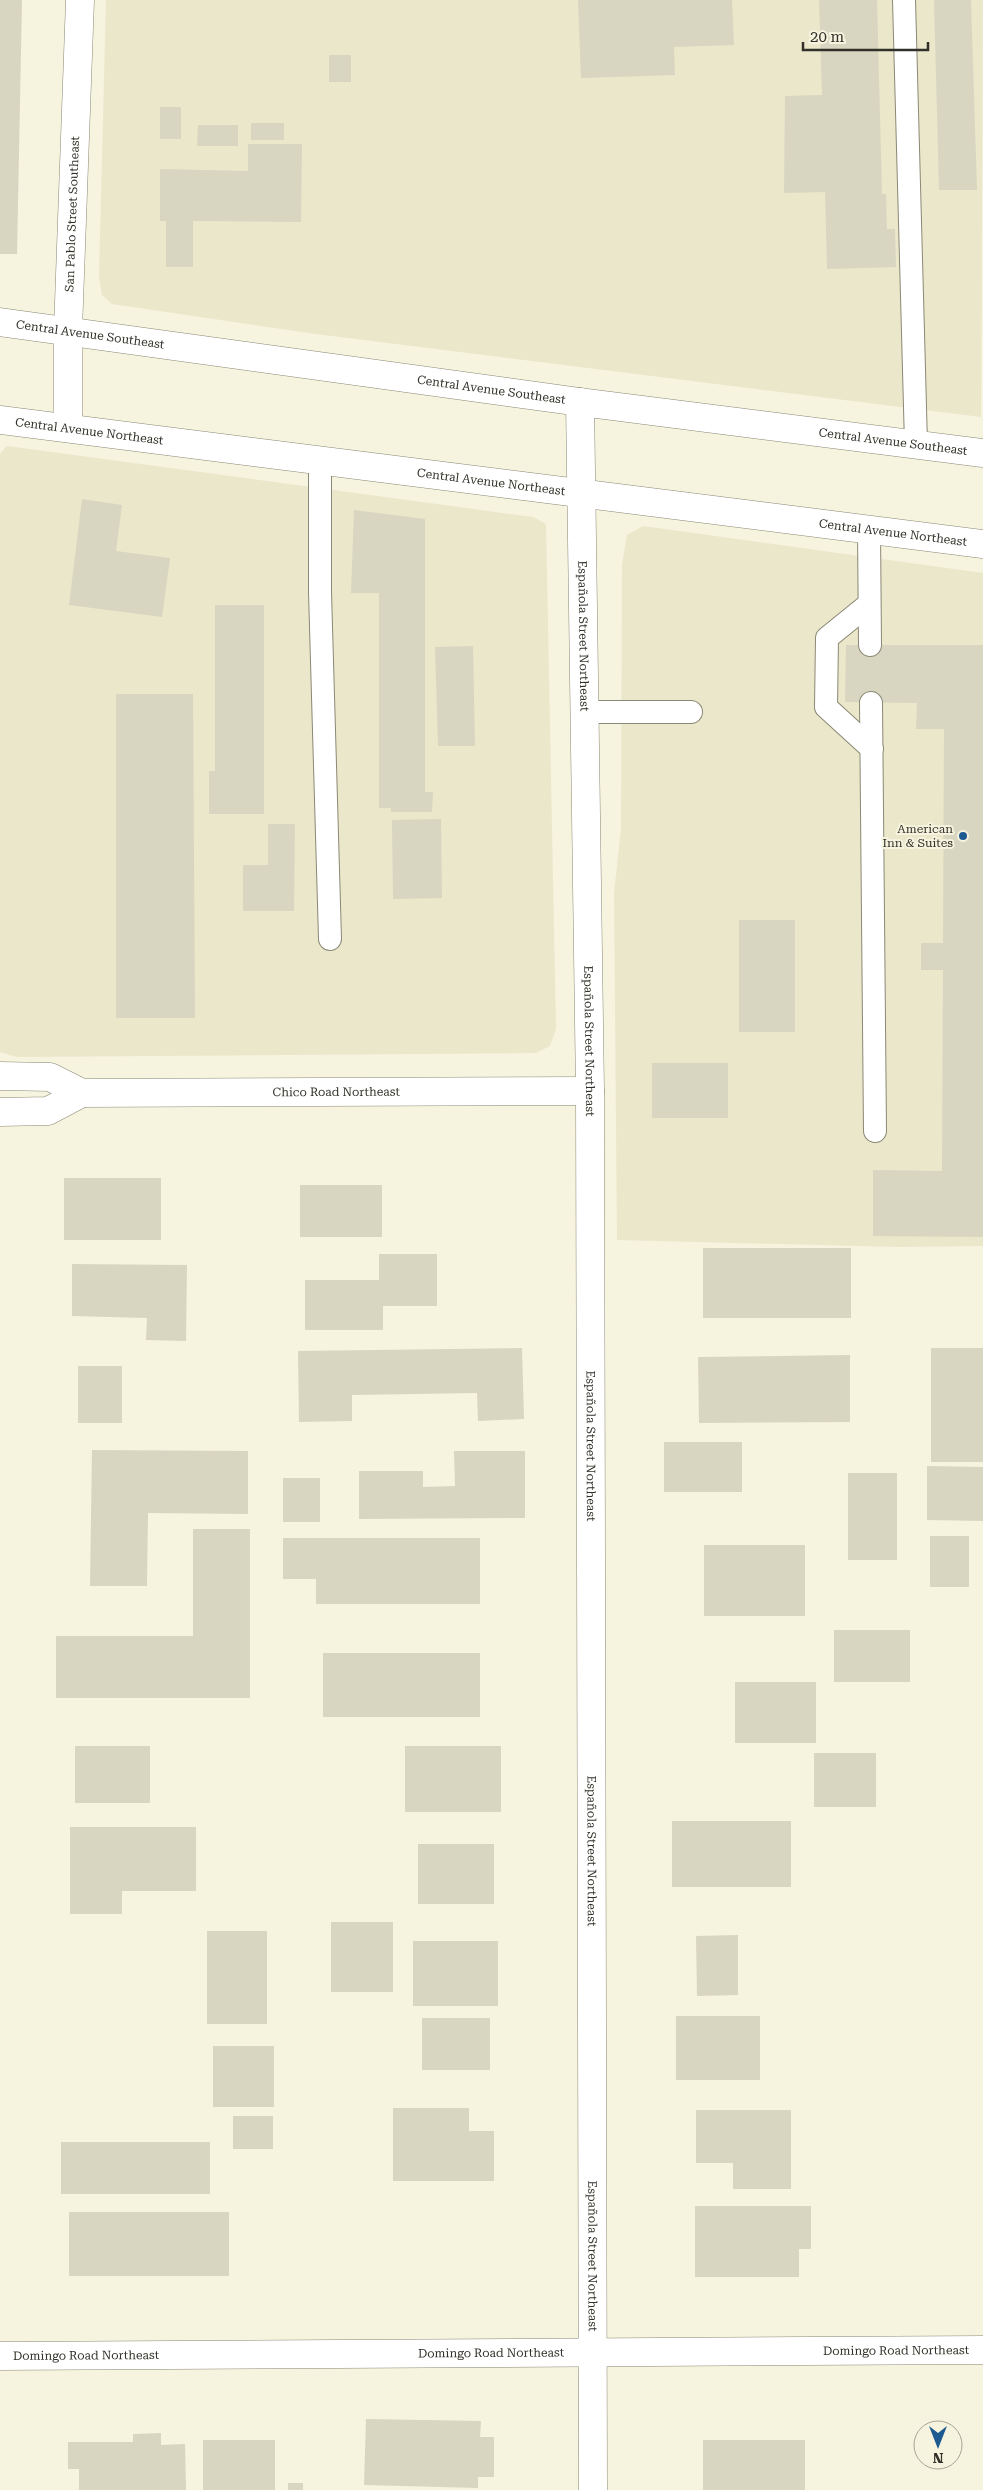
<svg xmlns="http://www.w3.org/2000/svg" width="983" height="2490" font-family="'Roboto Serif',serif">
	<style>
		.built { fill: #ebe7cb }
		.building { fill: #d8d5c1 }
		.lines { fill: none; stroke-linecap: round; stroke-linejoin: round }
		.lane-casing { stroke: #8b8875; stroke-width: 24 }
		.street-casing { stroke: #8b8875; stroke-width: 29 }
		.primary-casing { stroke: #8b8875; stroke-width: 29 }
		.lane { stroke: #fff; stroke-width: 22 }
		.street { stroke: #fff; stroke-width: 28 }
		.primary { stroke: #fff; stroke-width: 28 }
		.poi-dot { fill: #1d5a90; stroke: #f6f3df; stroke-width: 2 }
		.labels { text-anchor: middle; stroke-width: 4; stroke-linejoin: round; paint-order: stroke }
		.street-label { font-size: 12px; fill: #323129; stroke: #f6f3df }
		.poi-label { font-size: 12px; fill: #323129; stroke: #f6f3df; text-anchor: end }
	</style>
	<rect width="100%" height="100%" fill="#f6f3df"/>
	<g class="built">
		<polygon points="106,0 983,0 981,417 316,334 112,304 102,295 99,276"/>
		<polygon points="7,446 533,517 546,524 556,1029 550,1046 536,1053 17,1057 0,1052 0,454"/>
		<polygon points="643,526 983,573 983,1246 899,1247 617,1240 614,893 621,829 622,564 627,535"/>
	</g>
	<g class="building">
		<polygon points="0,0 22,0 17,254 0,254"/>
		<polygon points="578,0 732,0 734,45 674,47 675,75 581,78"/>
		<polygon points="819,0 877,0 882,194 886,194 887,229 895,229 896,267 827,269 825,192 784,193 785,96 822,95"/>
		<polygon points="934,0 971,0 977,190 939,190"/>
		<rect x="329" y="55" width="22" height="27"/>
		<rect x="160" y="107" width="21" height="32"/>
		<rect x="251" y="123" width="33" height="17"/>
		<polygon points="198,125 238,125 238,146 197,146"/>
		<polygon points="248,144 302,144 301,222 193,221 193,267 166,267 166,221 160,221 160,169 248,171"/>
		<polygon points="82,499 122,505 116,551 170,558 162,617 69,605"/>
		<polygon points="354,510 425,519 425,792 433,792 432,812 391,812 391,808 379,808 379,593 351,593"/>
		<polygon points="215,605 264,605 264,814 209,814 209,771 215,771"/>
		<polygon points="846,645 983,645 983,1237 873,1236 873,1170 942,1171 943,970 921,970 921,943 943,943 944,729 916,729 917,703 845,702"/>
		<polygon points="473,646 475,746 438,746 435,647"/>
		<polygon points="116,694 193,694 195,1018 116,1018"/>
		<polygon points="441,819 442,898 393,899 392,820"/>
		<polygon points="268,824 295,824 294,911 243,911 243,865 268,865"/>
		<rect x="739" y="920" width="56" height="112"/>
		<rect x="652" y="1063" width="76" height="55"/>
		<rect x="64" y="1178" width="97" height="62"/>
		<rect x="300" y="1185" width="82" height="52"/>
		<rect x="703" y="1248" width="148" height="70"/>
		<polygon points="379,1254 437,1254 437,1306 383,1306 383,1330 305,1330 305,1280 379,1280"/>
		<polygon points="72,1264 187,1265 186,1341 146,1340 147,1318 72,1316"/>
		<polygon points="522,1348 524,1419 478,1421 477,1393 352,1395 352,1421 299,1422 298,1351"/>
		<rect x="931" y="1348" width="52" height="114"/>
		<polygon points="850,1355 850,1422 699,1423 698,1357"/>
		<rect x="78" y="1366" width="44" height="57"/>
		<rect x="664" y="1442" width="78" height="50"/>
		<polygon points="92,1450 248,1451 248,1514 148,1513 147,1586 90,1586"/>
		<polygon points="454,1451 525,1451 525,1518 359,1519 359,1471 423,1471 423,1487 455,1486"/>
		<polygon points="927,1466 983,1467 983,1521 927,1520"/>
		<rect x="848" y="1473" width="49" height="87"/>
		<rect x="283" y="1478" width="37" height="44"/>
		<polygon points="193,1529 250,1529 250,1698 56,1698 56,1636 193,1636"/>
		<rect x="930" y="1536" width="39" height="51"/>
		<polygon points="283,1538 480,1538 480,1604 316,1604 316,1579 283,1579"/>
		<rect x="704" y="1545" width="101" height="71"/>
		<rect x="834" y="1630" width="76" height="52"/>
		<rect x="323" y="1653" width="157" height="64"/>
		<rect x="735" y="1682" width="81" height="61"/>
		<rect x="75" y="1746" width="75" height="57"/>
		<rect x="405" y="1746" width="96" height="66"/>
		<rect x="814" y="1753" width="62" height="54"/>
		<rect x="672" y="1821" width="119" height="66"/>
		<polygon points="70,1827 196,1827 196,1891 122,1891 122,1914 70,1914"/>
		<rect x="418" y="1844" width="76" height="60"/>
		<rect x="331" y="1922" width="62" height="70"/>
		<rect x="207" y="1931" width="60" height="93"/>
		<polygon points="738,1935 738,1995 697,1996 696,1936"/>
		<rect x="413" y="1941" width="85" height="65"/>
		<rect x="676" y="2016" width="84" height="64"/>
		<rect x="422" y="2018" width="68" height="52"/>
		<rect x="213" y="2046" width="61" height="61"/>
		<polygon points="393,2108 469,2108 469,2131 494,2131 494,2181 393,2181"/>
		<polygon points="696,2110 791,2110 791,2189 733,2189 733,2163 696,2163"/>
		<rect x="233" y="2116" width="40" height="33"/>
		<rect x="61" y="2142" width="149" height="52"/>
		<polygon points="695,2206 811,2206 811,2249 799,2249 799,2277 695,2277"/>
		<rect x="69" y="2212" width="160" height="64"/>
		<polygon points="366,2419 481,2421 480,2437 494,2437 494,2477 478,2477 478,2488 364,2485"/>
		<polygon points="161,2433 161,2445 185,2444 186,2490 79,2490 79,2469 68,2469 68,2442 133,2442 133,2434"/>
		<rect x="203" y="2440" width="72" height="50"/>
		<rect x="703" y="2440" width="102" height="50"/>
		<rect x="288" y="2483" width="15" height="7"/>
	</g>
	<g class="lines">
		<defs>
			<g id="lane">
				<polyline points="904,0 916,444"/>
				<polyline points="320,460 320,592 330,939"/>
				<polyline points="869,530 870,645"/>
				<polyline points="869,604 827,638 826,707 872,749"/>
				<polyline points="871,703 875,1131"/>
				<polyline points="584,712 691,712"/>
			</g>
			<g id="street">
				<path id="s1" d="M580 402 590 1091 593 2490"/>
				<path id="s2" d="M68 428V330L80 0"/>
				<path id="s3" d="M0 1076 50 1077 82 1093 590 1091"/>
				<polyline points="0,1112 48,1111 82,1093"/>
				<path id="s4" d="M0 2356 983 2350"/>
			</g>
			<g id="primary">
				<path id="s5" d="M0 322 580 402 983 453"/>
				<path id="s6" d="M0 420 983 544"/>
			</g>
		</defs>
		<use href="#lane" class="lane-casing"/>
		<use href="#street" class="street-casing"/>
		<use href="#primary" class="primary-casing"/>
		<use href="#lane" class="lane"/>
		<use href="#street" class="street"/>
		<use href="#primary" class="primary"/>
	</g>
	<circle class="poi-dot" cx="963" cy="836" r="5"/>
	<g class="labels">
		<g class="street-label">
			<text dy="4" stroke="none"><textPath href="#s2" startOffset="214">San Pablo Street Southeast</textPath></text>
			<text dy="4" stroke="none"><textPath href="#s5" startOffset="91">Central Avenue Southeast</textPath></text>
			<text dy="4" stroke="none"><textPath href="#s5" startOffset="496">Central Avenue Southeast</textPath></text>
			<text dy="4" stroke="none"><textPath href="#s6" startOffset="90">Central Avenue Northeast</textPath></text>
			<text dy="4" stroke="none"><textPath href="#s5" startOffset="901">Central Avenue Southeast</textPath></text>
			<text dy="4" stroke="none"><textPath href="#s6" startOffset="495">Central Avenue Northeast</textPath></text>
			<text dy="4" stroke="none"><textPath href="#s6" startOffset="900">Central Avenue Northeast</textPath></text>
			<text dy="4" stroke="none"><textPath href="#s1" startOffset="234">Española Street Northeast</textPath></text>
			<text dy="4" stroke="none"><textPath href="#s1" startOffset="639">Española Street Northeast</textPath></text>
			<text dy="4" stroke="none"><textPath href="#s3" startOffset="340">Chico Road Northeast</textPath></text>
			<text dy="4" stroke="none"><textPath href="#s1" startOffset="1044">Española Street Northeast</textPath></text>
			<text dy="4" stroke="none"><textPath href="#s1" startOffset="1449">Española Street Northeast</textPath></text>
			<text dy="4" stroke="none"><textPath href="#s1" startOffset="1854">Española Street Northeast</textPath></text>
			<text dy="4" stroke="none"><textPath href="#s4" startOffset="896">Domingo Road Northeast</textPath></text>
			<text dy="4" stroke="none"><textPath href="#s4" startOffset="491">Domingo Road Northeast</textPath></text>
			<text dy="4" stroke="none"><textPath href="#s4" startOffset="86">Domingo Road Northeast</textPath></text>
		</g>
		<g class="poi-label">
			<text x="953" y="833">American<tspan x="953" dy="14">Inn &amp; Suites</tspan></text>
		</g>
	</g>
	<g transform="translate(938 2445) rotate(180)"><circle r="24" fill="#f6f3df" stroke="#a8a596"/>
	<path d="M0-4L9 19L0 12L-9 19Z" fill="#1d5a90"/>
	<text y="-8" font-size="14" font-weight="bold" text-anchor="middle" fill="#323129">N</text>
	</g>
	<path d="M803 42v8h125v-8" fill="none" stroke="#323129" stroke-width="2.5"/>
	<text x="810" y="42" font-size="15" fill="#323129" stroke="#f6f3df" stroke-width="4" paint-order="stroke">20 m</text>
</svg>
